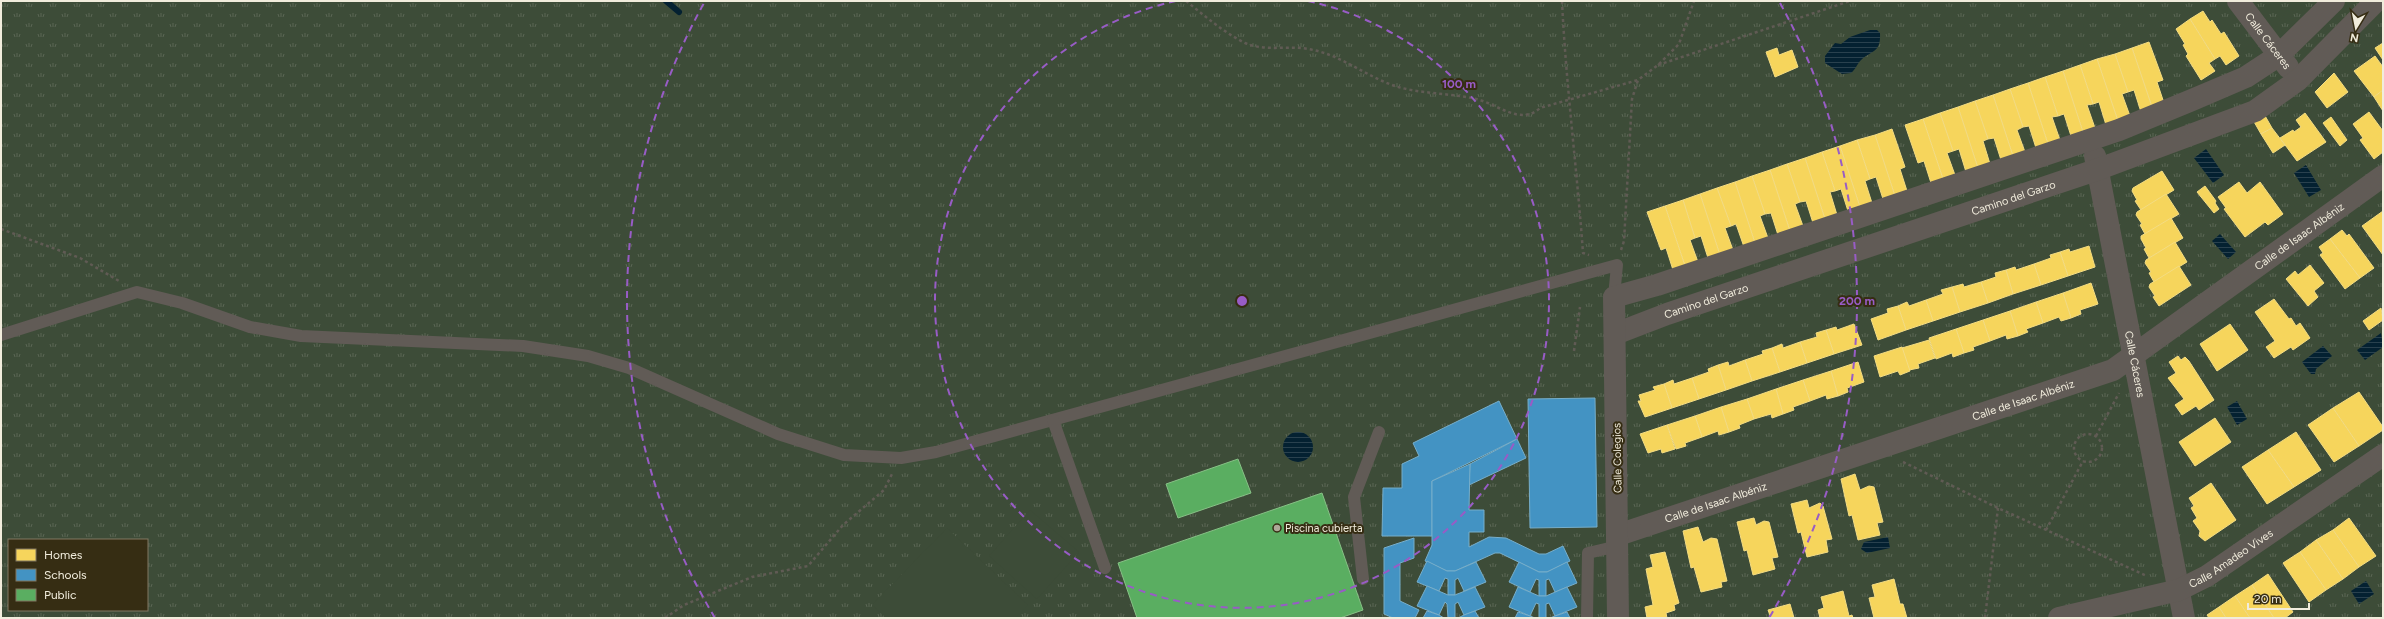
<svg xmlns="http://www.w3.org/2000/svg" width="2384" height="619" font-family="Figtree,sans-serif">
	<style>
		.park { fill: url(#park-tufts); fill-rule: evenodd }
		.pitch { fill: #3d4c38 }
		.water { fill: url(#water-rules) }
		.homes { fill: #f6d55c; stroke: #f4dc82 }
		.schools { fill: #4393c3; stroke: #77aeca }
		.public { fill: #5aae61; stroke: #87c186 }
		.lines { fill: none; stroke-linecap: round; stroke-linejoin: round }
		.stream { stroke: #042131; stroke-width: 6 }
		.path { stroke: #605b54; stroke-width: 2.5; stroke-dasharray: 3 3; stroke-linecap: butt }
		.service { stroke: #615b56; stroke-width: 12 }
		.minor { stroke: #615b56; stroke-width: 22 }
		.ring { fill: none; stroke: #985cc6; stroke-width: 2; stroke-dasharray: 7 5 }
		.poi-dot { fill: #ada898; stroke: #362d13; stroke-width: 1.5 }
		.labels { text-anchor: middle; stroke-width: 4; stroke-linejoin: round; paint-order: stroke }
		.street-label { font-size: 11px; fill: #f1ecdc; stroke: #362d13 }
		.poi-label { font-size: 11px; fill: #f1ecdc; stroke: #362d13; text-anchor: start }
		.centre { fill: #985cc6; stroke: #362d13; stroke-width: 2 }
		.ring-label { font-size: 12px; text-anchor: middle; font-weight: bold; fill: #985cc6; stroke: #362d13; stroke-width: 4; stroke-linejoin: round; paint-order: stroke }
	</style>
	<defs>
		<pattern id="park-tufts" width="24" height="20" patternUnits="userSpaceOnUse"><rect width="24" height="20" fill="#3d4c38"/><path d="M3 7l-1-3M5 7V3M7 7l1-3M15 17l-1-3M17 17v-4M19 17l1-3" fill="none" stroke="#5a6654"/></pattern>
		<pattern id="water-rules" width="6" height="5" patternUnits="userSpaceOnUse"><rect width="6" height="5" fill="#042131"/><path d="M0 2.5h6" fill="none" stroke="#29414e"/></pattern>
	</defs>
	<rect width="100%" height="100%" fill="#2e291b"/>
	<path class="park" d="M1 1H2383V618H1ZM9 540H147V610H9Z"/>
	<g class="pitch">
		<polygon points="1030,510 1079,552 1037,599 989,556"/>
		<polygon points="947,528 1028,605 1015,618 886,618 872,605"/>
	</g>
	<g class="water">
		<path d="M1870 30H1877L1880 33C1881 53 1872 50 1861 60 1857 64 1856 69 1851 73L1842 74 1825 63V56L1835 43 1841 44 1850 37Z"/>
		<polygon points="2206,149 2224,175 2213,183 2194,158"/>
		<polygon points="2306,165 2321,190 2309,197 2294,173"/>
		<polygon points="2220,234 2236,252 2228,259 2212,241"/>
		<polygon points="2381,333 2383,347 2365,360 2357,350"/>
		<polygon points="2323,346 2332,356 2316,369 2315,374 2311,374 2302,362"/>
		<polygon points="2237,401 2247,419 2237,425 2227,407"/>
		<circle cx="1298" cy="447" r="15"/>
		<polygon points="1888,537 1890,548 1867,553 1861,549 1864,542"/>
		<polygon points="2366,581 2374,594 2359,604 2351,591"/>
	</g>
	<g class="homes">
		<polygon points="2203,11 2210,22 2212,20 2221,34 2224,32 2239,56 2226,65 2220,56 2215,59 2190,19"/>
		<polygon points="2190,19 2215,59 2209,63 2215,71 2201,80 2186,56 2188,54 2183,45 2185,44 2176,29"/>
		<polygon points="2149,42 2163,80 2157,82 2164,103 2152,107 2132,48"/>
		<polygon points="2383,43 2383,60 2375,48"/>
		<polygon points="1777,48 1779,55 1792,50 1798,67 1775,77 1766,52"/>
		<polygon points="2132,48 2152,107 2141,112 2134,90 2128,92 2115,54"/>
		<polygon points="2115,54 2128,92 2122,94 2130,116 2118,121 2097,59"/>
		<polygon points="2375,56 2383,67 2383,90 2374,97 2354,71"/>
		<polygon points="2097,59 2118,121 2106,125 2099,102 2093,104 2080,65"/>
		<polygon points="2080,65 2093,104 2087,105 2095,128 2083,132 2063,71"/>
		<polygon points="2063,71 2083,132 2071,136 2064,114 2058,116 2045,77"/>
		<polygon points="2334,73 2348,92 2327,108 2315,92"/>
		<polygon points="2045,77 2058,116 2052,117 2060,140 2048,144 2028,83"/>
		<polygon points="2028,83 2048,144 2036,148 2029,126 2023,127 2010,89"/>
		<polygon points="2010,89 2023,127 2017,130 2025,152 2013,156 1993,95"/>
		<polygon points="2383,90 2383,111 2374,97"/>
		<polygon points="1993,95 2013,156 2001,160 1994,138 1988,139 1975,101"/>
		<polygon points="1975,101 1988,139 1983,141 1990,164 1978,168 1958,107"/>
		<polygon points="1958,107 1978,168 1966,172 1959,149 1953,151 1940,113"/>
		<polygon points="2369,112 2383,131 2383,152 2374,159 2360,140 2363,138 2353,124"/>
		<polygon points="1940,113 1953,151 1947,153 1955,175 1943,179 1923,119"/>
		<polygon points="2305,113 2326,142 2297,161 2280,138 2293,130 2294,132 2301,127 2296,120"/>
		<polygon points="2264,114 2272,128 2261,134 2253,120"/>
		<polygon points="2331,117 2347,140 2340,146 2323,123"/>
		<polygon points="1923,119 1943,179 1931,183 1924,161 1918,163 1905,125"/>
		<polygon points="2272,128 2285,145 2273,153 2261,134"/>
		<polygon points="1892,129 1905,167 1900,169 1907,191 1895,196 1875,135"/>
		<polygon points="1875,135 1895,196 1883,199 1876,177 1870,179 1857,140"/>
		<polygon points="1857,140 1870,179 1865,181 1872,203 1860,207 1840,146"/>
		<polygon points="1840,146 1860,207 1848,211 1841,189 1835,191 1822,152"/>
		<polygon points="1822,152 1835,191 1830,192 1837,215 1825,219 1805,158"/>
		<polygon points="1805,158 1825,219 1813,223 1806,201 1800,202 1787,164"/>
		<polygon points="1787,164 1800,202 1795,204 1803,226 1790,231 1770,170"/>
		<polygon points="1770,170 1790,231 1778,235 1771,213 1765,214 1752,176"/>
		<polygon points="2162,171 2174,190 2141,210 2135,201 2137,200 2132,191 2133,188"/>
		<polygon points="1752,176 1765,214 1760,216 1768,238 1755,243 1735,182"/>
		<polygon points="1735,182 1755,243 1744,247 1736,224 1731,226 1717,188"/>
		<polygon points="2239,182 2247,193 2260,182 2283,214 2268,225 2265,222 2245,237 2224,209 2226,208 2218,197"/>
		<polygon points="2205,186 2216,201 2215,203 2219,209 2214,213 2197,192"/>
		<polygon points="1717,188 1731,226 1725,228 1733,250 1720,255 1700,194"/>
		<polygon points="1700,194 1720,255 1708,258 1701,236 1695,238 1683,200"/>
		<polygon points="2166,194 2179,214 2145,234 2140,225 2142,224 2136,215 2137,212"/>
		<polygon points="1683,200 1695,238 1690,240 1698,262 1685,266 1665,206"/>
		<polygon points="1665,206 1685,266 1673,270 1666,248 1661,250 1647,212"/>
		<polygon points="2383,211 2383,255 2362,226"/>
		<polygon points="2171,218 2183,238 2149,258 2144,249 2146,248 2141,239 2141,236"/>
		<polygon points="2342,230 2347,236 2349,234 2374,268 2360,278 2330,239"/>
		<polygon points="2330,239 2360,278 2345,289 2320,255 2323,253 2319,247"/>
		<polygon points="2175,242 2187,262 2154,282 2149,273 2151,272 2145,263 2146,260"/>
		<polygon points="2089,246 2095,267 2068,276 2060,252 2069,249 2070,252"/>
		<polygon points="2060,252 2068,276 2041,285 2034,264 2051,258 2050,255"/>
		<polygon points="2034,264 2041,285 2013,294 2006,270 2015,267 2016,270"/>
		<polygon points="2310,265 2324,283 2314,291 2318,297 2308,306 2286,279 2295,271 2298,275"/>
		<polygon points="2179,266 2191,285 2159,306 2153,297 2155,296 2149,287 2150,284"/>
		<polygon points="2006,270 2013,294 1988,303 1981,282 1996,277 1995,273"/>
		<polygon points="1981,282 1988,303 1960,312 1952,287 1963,284 1964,287"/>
		<polygon points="2091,283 2098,304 2080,310 2081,314 2071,318 2063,293"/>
		<polygon points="1952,287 1960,312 1933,321 1926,300 1943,294 1941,290"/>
		<polygon points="2063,293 2071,318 2061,321 2059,317 2043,323 2036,302"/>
		<polygon points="2274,299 2289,319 2291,318 2296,326 2300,323 2310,338 2293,350 2291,347 2274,358 2266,347 2275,341 2255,312"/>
		<polygon points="1926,300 1933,321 1906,330 1898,306 1907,302 1909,306"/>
		<polygon points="2036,302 2043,323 2026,329 2028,332 2018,336 2010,311"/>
		<polygon points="1898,306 1906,330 1878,340 1871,319 1888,313 1887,309"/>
		<polygon points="2381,308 2383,320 2369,330 2363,321"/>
		<polygon points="2010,311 2018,336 2007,339 2006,335 1990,341 1983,320"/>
		<polygon points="1983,320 1990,341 1973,347 1974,350 1964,353 1956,329"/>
		<polygon points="1854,324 1862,345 1834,354 1826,330 1836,327 1837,330"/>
		<polygon points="2230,324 2248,350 2217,371 2200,344"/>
		<polygon points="1956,329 1964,353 1953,357 1952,353 1936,359 1929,338"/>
		<polygon points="1826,330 1834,354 1807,363 1800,342 1817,337 1816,333"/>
		<polygon points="1929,340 1935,358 1918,364 1919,368 1909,370 1902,348"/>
		<polygon points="1800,342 1807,363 1780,372 1772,348 1782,344 1783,348"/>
		<polygon points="1902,347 1910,371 1900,375 1898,371 1880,377 1874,356"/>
		<polygon points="1772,348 1780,372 1752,381 1745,360 1763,354 1762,351"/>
		<polygon points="2178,356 2181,360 2185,357 2189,361 2214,400 2199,410 2196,406 2182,415 2175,405 2184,399 2168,378 2176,373 2169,362"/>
		<polygon points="1745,360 1752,381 1726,390 1718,365 1728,362 1729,366"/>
		<polygon points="1858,362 1864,382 1847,388 1848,392 1838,396 1831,371"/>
		<polygon points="1718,365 1726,390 1699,399 1692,378 1709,372 1708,369"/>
		<polygon points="1831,371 1838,396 1827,399 1826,395 1810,401 1803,380"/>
		<polygon points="1692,378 1699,399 1672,408 1664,384 1673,380 1674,384"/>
		<polygon points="1803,380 1810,401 1793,407 1794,410 1783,414 1776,389"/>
		<polygon points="1664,384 1672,408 1645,417 1638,401 1641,401 1639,395 1655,390 1653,387"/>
		<polygon points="1776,389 1783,414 1772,418 1771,414 1754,419 1747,399"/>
		<polygon points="2359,392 2383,427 2383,430 2359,446 2333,408"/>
		<polygon points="1747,399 1754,419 1739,425 1740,428 1729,432 1721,407"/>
		<polygon points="1721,407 1729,432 1719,435 1718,431 1702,437 1695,416"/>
		<polygon points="2333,408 2359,446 2334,462 2308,425"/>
		<polygon points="1695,416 1702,437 1685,443 1686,446 1676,449 1667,425"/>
		<polygon points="2215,418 2231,442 2195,466 2179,442"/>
		<polygon points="1667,425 1675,449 1662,453 1661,449 1648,453 1640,434"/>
		<polygon points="2296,432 2321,470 2294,487 2268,450"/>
		<polygon points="2268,450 2294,487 2267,504 2242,467"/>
		<polygon points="1855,474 1860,490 1869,486 1874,487 1883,522 1877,523 1880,535 1858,540 1852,515 1849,516 1841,479"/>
		<polygon points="2211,483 2236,520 2205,541 2199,536 2200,531 2193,521 2197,518 2191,508 2194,506 2189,498"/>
		<polygon points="1807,500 1809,508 1820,503 1823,506 1832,539 1826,540 1828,552 1807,557 1801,532 1798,533 1791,504"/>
		<polygon points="1754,518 1756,525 1764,521 1769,522 1778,557 1772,558 1775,569 1753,575 1747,550 1744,551 1737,522"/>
		<polygon points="2349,518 2376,556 2359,567 2333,530"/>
		<polygon points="1698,527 1703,542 1711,538 1717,539 1727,581 1721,582 1722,587 1701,592 1694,567 1691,568 1683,531"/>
		<polygon points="2333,530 2359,567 2343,579 2316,540"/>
		<polygon points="2316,540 2343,579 2326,590 2300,552"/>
		<polygon points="1665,552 1679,603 1674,605 1675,610 1666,613 1667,618 1647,618 1645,607 1653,605 1646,569 1653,567 1650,555"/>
		<polygon points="2300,552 2326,590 2309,602 2283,563"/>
		<polygon points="2268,574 2293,612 2285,618 2274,618 2252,585"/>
		<polygon points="1894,579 1900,604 1903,604 1907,618 1874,618 1869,598 1875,597 1872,585"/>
		<polygon points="2252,585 2274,618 2250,618 2235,596"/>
		<polygon points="1843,591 1849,616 1852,615 1853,618 1820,618 1818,610 1824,608 1821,597"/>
		<polygon points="2235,596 2250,618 2226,618 2219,607"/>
		<polygon points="1790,604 1794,618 1771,618 1768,610"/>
		<polygon points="2219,607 2226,618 2209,618 2207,615"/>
	</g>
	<g class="schools">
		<polygon points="1595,398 1597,527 1530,528 1528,399"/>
		<polygon points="1499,401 1517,439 1432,481 1432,536 1382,536 1383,488 1402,488 1402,464 1419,456 1413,443"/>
		<polygon points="1517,439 1526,458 1469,485 1470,464"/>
		<polygon points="1470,464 1469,510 1484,510 1484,532 1469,532 1469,547 1489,537 1506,538 1539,554 1546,554 1563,546 1570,561 1547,572 1539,572 1500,553 1495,553 1455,571 1447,571 1425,561 1432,545 1432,481"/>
		<polygon points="1414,538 1414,558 1400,563 1400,601 1419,610 1415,618 1393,618 1384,614 1384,548"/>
		<polygon points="1427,561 1447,571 1455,571 1476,562 1486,582 1464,591 1458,578 1455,580 1455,595 1448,595 1448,579 1445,578 1439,591 1417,582"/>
		<polygon points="1519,562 1539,572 1547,572 1567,562 1577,583 1555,592 1549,579 1546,580 1546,596 1539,596 1539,580 1536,579 1530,592 1509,582"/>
		<polygon points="1427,586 1448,595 1455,595 1475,587 1485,607 1464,615 1458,602 1455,604 1455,618 1448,618 1447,604 1445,602 1439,615 1417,606"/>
		<polygon points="1518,587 1539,596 1546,596 1567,587 1577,607 1555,616 1549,603 1546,604 1546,618 1539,618 1539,604 1536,603 1530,616 1509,607"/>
		<polygon points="1427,611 1439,615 1444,618 1423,618"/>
		<polygon points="1475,611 1479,618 1458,618 1464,615"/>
		<polygon points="1518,612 1530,616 1535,618 1515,618"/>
		<polygon points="1567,612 1570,618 1550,618 1555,616"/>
	</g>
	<g class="public">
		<polygon points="1238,459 1251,493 1178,518 1166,484"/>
		<polygon points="1322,493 1363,610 1340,618 1137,618 1118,563"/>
	</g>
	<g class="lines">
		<polyline class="stream" points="666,1 679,12"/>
		<g class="path">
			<path d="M1186 1C1205 16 1223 32 1245 43 1266 52 1287 45 1308 49 1340 54 1365 76 1395 86 1420 94 1450 93 1476 99 1498 104 1520 126 1540 108L1638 80"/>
			<path d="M1562 1C1566 85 1577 169 1583 253L1589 255"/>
			<polyline points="1658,65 1850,1"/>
			<polyline points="1,229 80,258 119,281"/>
			<polyline points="1621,250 1624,241 1632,99 1638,80 1658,65 1679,44 1694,1"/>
			<polyline points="1574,351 1580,307"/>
			<circle cx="2088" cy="448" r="14"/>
			<polyline points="2096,436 2119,393"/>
			<polyline points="1903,462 1998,508 2147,576"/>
			<polyline points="2046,530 2083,461"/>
			<polyline points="665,618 684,605 752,577 808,566 843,525 884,490 892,474"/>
			<polyline points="1985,618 1998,508"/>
		</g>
		<g class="service">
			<polyline points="1,335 137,292 182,303 250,327 301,336 523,346 588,356 629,368 778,434 844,455 901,458 936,452 1617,265 1614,297"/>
			<polyline points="1053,420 1105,568"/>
			<polyline points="1363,579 1354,497 1379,432"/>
			<polyline points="1587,618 1588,553 1618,546"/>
		</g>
		<g class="minor">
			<path id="s1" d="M2238 1 2288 67"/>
			<path id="s2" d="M2095 156 2184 618"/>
			<path id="s3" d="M1615 334 1667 314 2099 169 2255 111 2298 80 2376 1"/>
			<path id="s4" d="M1618 535 2113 370 2383 176"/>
			<polyline points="1618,618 1614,297 1657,285 2119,130 2192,100 2246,77 2278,56 2334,1"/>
			<path id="s5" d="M2059 618 2179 590 2207 576 2383 455"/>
		</g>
	</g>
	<g class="ring">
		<path d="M1308 1A307 307 0 1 1 1176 1"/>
		<path d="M715 618A615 615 0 0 1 704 3M1780 3A615 615 0 0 1 1769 618"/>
	</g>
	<circle class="poi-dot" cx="1277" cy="528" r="4"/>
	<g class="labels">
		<g class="street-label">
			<text dy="4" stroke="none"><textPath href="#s1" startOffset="50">Calle Cáceres</textPath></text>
			<text dy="4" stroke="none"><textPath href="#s3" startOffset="421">Camino del Garzo</textPath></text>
			<text dy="4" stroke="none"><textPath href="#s4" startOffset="751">Calle de Isaac Albéniz</textPath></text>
			<text dy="4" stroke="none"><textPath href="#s3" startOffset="97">Camino del Garzo</textPath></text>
			<text dy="4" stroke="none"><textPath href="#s2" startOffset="212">Calle Cáceres</textPath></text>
			<text dy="4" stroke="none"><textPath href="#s4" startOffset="427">Calle de Isaac Albéniz</textPath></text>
			<text transform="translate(1617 458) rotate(-91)" y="4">Calle Colegios</text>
			<text dy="4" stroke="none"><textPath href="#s4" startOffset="103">Calle de Isaac Albéniz</textPath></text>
			<text dy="4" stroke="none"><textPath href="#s5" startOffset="184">Calle Amadeo Vives</textPath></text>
		</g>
		<g class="poi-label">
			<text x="1285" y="532">Piscina cubierta</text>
		</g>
	</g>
	<circle cx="1242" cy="301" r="6" class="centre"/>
	<g class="ring-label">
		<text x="1459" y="88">100 m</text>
		<text x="1857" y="305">200 m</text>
	</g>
	<rect width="2384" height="619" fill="none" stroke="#f1ecdc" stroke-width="4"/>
	<rect x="8" y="539" width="140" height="72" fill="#362d13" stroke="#817963"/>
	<rect x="16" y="549" width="20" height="12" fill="#f6d55c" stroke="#817963"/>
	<text x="44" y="559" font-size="12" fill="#f1ecdc">Homes</text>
	<rect x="16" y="569" width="20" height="12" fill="#4393c3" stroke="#817963"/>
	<text x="44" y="579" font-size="12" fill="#f1ecdc">Schools</text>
	<rect x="16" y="589" width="20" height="12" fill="#5aae61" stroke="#817963"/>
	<text x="44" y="599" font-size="12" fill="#f1ecdc">Public</text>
	<g transform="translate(2356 28) rotate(190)" stroke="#362d13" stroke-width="3" paint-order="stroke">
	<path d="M0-3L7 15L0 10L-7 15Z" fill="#f1ecdc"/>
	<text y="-6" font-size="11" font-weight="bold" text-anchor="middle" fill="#f1ecdc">N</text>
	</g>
	<path d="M2248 603v6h61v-6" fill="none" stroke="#f1ecdc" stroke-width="2"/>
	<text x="2254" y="603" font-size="12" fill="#f1ecdc" stroke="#362d13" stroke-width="3" paint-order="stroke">20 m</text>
</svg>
